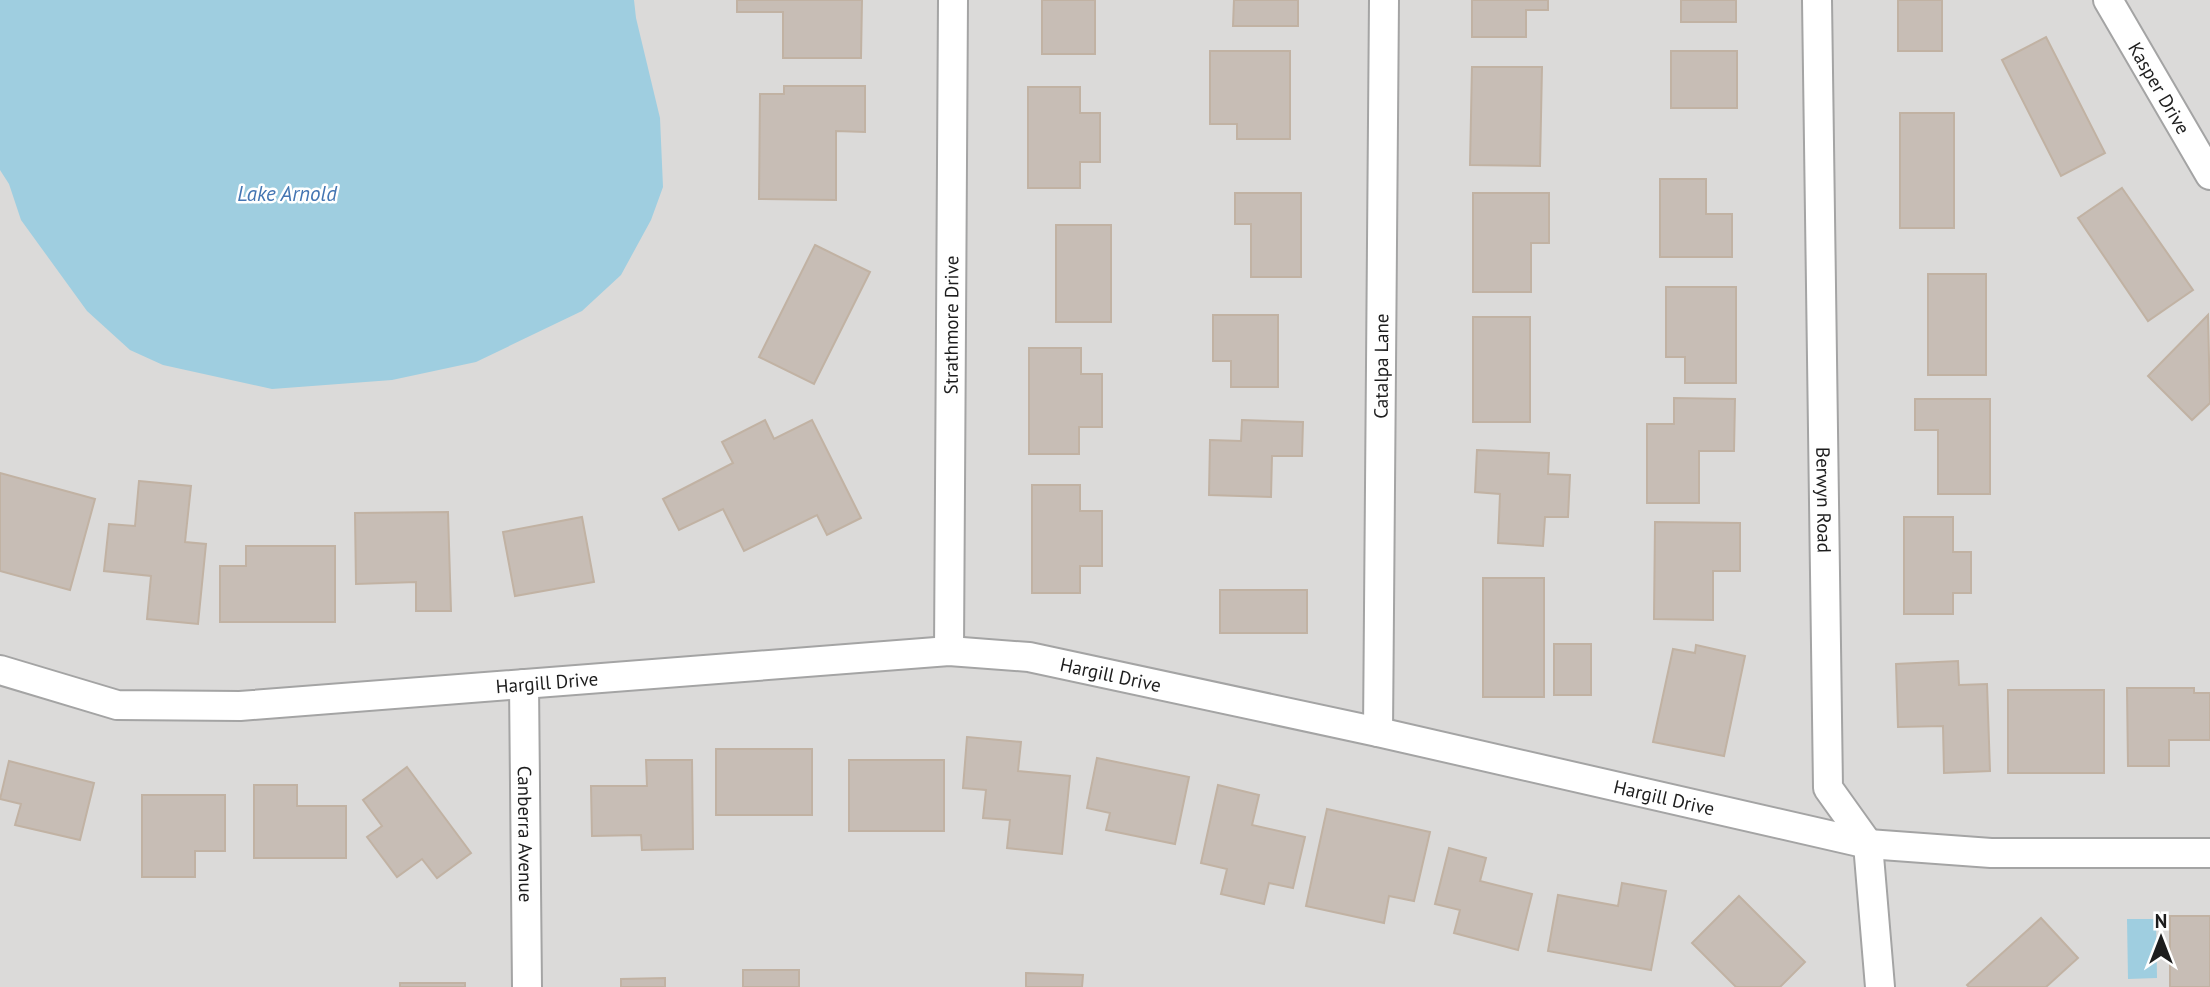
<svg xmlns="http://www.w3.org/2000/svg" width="2210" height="987" font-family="'PT Sans',sans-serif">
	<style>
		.residential { fill: #dbdad9 }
		.water { fill: #9fcee0 }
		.building { fill: #c7bdb5; stroke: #c1b2a3; stroke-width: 2 }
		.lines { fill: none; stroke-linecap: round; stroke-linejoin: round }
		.street-casing { stroke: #a4a4a4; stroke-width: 32 }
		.street { stroke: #fff; stroke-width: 28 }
		.labels { text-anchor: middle; stroke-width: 5; stroke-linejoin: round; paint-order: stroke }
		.street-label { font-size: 19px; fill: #1d1d1d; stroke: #fff }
		.water-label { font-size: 21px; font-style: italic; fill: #4375b2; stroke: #fff }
	</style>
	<rect width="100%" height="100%" fill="#efebe2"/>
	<rect class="residential" x="0" y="0" width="2210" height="987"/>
	<g class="water">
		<polygon points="0,0 634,0 636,18 660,118 663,187 651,220 621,275 582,311 476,362 392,380 272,389 163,365 130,350 87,311 21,220 9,184 0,170"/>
		<polygon points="2127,919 2156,919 2157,978 2128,979"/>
	</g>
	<g class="building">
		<polygon points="737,0 862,0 861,58 783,58 783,12 737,12"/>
		<rect x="1042" y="0" width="53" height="54"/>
		<polygon points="1234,0 1298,0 1298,26 1233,26"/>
		<polygon points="1472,0 1548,0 1548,10 1526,10 1526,37 1472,37"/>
		<rect x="1681" y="0" width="55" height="22"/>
		<rect x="1898" y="0" width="44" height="51"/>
		<polygon points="2046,37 2105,153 2061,176 2002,60"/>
		<polygon points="1210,51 1290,51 1290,139 1237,139 1237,124 1210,124"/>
		<rect x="1671" y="51" width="66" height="57"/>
		<polygon points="1472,67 1542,67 1540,166 1470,165"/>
		<polygon points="784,86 865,86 865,132 836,131 836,200 759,199 760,94 784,94"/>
		<polygon points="1028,87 1080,87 1080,113 1100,113 1100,162 1080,162 1080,188 1028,188"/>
		<rect x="1900" y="113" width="54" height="115"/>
		<polygon points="1660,179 1706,179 1706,214 1732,214 1732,257 1660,257"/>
		<polygon points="2122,188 2193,290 2148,321 2078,218"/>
		<polygon points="1235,193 1301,193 1301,277 1251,277 1251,224 1235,224"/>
		<polygon points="1473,193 1549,193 1549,243 1531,243 1531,292 1473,292"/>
		<rect x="1056" y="225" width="55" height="97"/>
		<polygon points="815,245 870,272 814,384 759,357"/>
		<rect x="1928" y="274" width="58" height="101"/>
		<polygon points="1666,287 1736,287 1736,383 1685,383 1685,357 1666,357"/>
		<polygon points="1213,315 1278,315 1278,387 1231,387 1231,361 1213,361"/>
		<polygon points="2208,315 2210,403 2192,420 2148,376"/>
		<rect x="1473" y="317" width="57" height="105"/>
		<polygon points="1029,348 1081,348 1081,374 1102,374 1102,427 1079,427 1079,454 1029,454"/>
		<polygon points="1674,398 1735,399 1734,451 1699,451 1699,503 1647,503 1647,424 1674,424"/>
		<polygon points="1915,399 1990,399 1990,494 1938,494 1938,430 1915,430"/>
		<polygon points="765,420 774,439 812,420 861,518 827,535 817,515 744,551 723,509 679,530 663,499 733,463 722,442"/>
		<polygon points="1242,420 1303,422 1302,456 1272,456 1271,497 1209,495 1210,440 1241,441"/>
		<polygon points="1477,450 1549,453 1548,474 1570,475 1568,517 1545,517 1543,546 1498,543 1500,494 1475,492"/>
		<polygon points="0,473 95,499 70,590 0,571"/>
		<polygon points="139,481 191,486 185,542 206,544 198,624 147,619 151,576 104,571 109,524 135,526"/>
		<polygon points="1032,485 1080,485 1080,511 1102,511 1102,566 1080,566 1080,593 1032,593"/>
		<polygon points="448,512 451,611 416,611 416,582 356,584 355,513"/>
		<polygon points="582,517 594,582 515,596 503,532"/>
		<polygon points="1904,517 1953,517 1953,552 1971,552 1971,593 1953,593 1953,614 1904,614"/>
		<polygon points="1655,522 1740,523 1740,571 1713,571 1713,620 1654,619"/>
		<polygon points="246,546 335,546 335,622 220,622 220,566 246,566"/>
		<rect x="1483" y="578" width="61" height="119"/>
		<rect x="1220" y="590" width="87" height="43"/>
		<rect x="1554" y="644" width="37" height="51"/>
		<polygon points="1696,645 1745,656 1724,756 1653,742 1673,649 1695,653"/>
		<polygon points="1958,661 1959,685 1987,684 1990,771 1944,773 1943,726 1898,727 1896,664"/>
		<polygon points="2127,688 2194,688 2194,693 2210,693 2210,740 2169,740 2169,766 2128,766"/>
		<rect x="2008" y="690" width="96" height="83"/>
		<polygon points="967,737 1021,742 1018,771 1070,776 1062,854 1007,848 1010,820 983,818 986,790 963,788"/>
		<rect x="716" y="749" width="96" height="66"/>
		<polygon points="1097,758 1189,777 1175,844 1106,830 1110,813 1087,808"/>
		<polygon points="646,760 692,760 693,849 642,850 641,835 592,836 591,786 647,786"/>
		<rect x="849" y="760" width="95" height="71"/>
		<polygon points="9,761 94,783 80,840 15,825 21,804 0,799"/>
		<polygon points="407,767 471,853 437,878 422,859 397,877 367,837 382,826 363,800"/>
		<polygon points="254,785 297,785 297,806 346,806 346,858 254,858"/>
		<polygon points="1218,785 1259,795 1252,825 1305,837 1293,888 1269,883 1264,904 1221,894 1227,869 1201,863"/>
		<polygon points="142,795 225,795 225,851 195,851 195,877 142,877"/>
		<polygon points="1327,809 1430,832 1414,901 1389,896 1384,923 1306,906"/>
		<polygon points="1449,848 1486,858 1480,881 1532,894 1518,950 1454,933 1460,910 1435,904"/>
		<polygon points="1622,883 1666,891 1651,970 1548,951 1558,895 1618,906"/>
		<polygon points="1739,896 1805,962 1780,987 1736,987 1692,943"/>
		<rect x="2170" y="916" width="40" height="71"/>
		<polygon points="2041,918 2078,958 2046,987 1969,987 1967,985"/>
		<rect x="743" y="970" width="56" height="17"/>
		<polygon points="1026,973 1083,975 1082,987 1026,987"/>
		<polygon points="665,978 665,987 621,987 621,979"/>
		<rect x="400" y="983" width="65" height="4"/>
	</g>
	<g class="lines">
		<defs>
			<g id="street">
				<path id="s1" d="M1817 0 1828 788 1868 844 1880 987"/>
				<path id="s2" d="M2108 0 2210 175"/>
				<path id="s3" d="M949 651 953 0"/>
				<path id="s4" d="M0 670 117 705 240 706 949 651 1029 657 1378 732 1868 844 1991 853H2210"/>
				<path id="s5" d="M524 684 527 987"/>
				<path id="s6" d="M1378 732 1384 0"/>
			</g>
		</defs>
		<use href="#street" class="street-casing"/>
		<use href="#street" class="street"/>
	</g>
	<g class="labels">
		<g class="street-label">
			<text dy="7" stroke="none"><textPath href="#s2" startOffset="102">Kasper Drive</textPath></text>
			<text dy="7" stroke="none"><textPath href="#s3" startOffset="326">Strathmore Drive</textPath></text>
			<text dy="7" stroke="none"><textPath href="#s6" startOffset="366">Catalpa Lane</textPath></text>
			<text dy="7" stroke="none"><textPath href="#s1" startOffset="500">Berwyn Road</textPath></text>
			<text dy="7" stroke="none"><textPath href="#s4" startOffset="1120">Hargill Drive</textPath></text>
			<text dy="7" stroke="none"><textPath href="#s4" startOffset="553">Hargill Drive</textPath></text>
			<text dy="7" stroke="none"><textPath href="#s4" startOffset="1687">Hargill Drive</textPath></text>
			<text dy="7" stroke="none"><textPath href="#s5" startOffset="150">Canberra Avenue</textPath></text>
		</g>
		<g class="water-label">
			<text x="287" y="201">Lake Arnold</text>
		</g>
	</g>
	<g transform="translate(2161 938)" stroke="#ffffff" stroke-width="5" paint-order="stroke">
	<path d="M0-5L12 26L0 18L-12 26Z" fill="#1d1d1d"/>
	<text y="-10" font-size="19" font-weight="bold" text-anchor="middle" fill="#1d1d1d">N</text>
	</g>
</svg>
